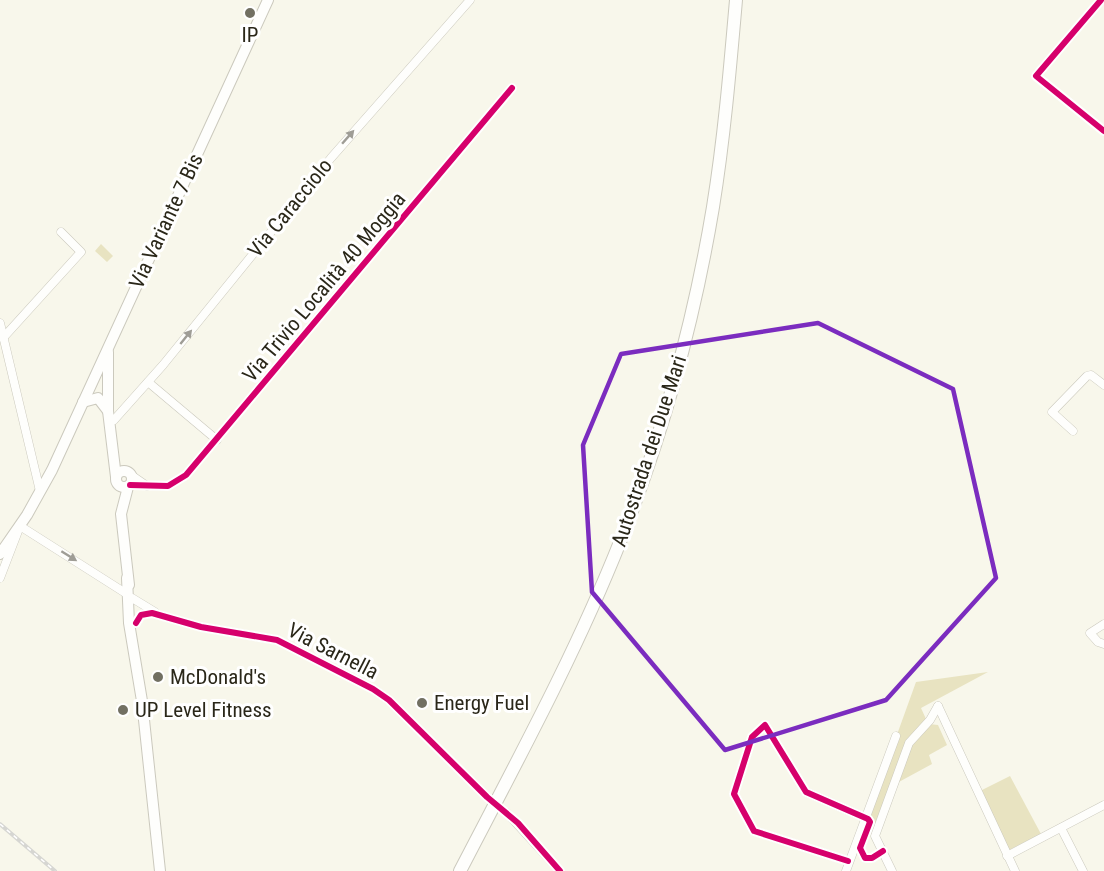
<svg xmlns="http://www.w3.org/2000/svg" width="1104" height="871" font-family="'Roboto Condensed',sans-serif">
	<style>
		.green { fill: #e8e3c1 }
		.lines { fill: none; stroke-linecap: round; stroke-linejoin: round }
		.minor-casing { stroke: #cbc9bd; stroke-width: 9 }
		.major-casing { stroke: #cbc9bd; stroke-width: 12 }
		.highway-casing { stroke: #cbc9bd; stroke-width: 14 }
		.minor { stroke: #fefefc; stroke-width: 8 }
		.major { stroke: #fefefc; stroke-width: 10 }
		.highway { stroke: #fefefc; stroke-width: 12 }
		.rail-casing { stroke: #d6d6d2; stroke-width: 4 }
		.rail { stroke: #fff; stroke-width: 1.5; stroke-dasharray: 4.5; stroke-linecap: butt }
		.cycleway-casing { stroke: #fff; stroke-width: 10 }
		.cycleway { stroke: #d6006c; stroke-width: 6 }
		.oneway { fill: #9f9d96 }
		.marked { fill: none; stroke: #7b2cbf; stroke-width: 4.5; stroke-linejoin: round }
		.poi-dot { fill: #727062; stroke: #fff; stroke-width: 2 }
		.labels { text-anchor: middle; stroke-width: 6; stroke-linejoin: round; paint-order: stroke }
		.poi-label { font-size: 21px; fill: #2a2719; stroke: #fff; text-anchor: start }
		.street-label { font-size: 21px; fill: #2a2719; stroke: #fff }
	</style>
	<rect width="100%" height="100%" fill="#f8f7eb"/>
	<g class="green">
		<polygon points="101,244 113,256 107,262 95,251"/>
		<polygon points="988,672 921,708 926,719 908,740 876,824 868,815 916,682"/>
		<polygon points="929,724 938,725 947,745 929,755 932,764 897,783 913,743"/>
		<polygon points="1010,776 1041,834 1009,850 980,791"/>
	</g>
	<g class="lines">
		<defs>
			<g id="minor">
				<polyline points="1101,0 1036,76 1104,131"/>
				<polyline points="0,323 40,491"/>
				<polyline points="3,338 81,252 61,232"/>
				<polyline points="148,382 217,440"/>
				<polyline points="114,420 163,365 331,158 470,0"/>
				<polyline points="1073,431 1052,412 1087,376 1091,375 1104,385"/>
				<polyline points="131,475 147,486"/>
				<polyline points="130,485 168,486 186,475 512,88"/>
				<polyline points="0,578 20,526 127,594"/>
				<polyline points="132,598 155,612"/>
				<polyline points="136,623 141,615 152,613 201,627 277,640 373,689 389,700 487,797"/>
				<polyline points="1104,624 1090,633 1098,642 1104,644"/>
				<polyline points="938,706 1015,871"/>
				<polyline points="507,813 560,871"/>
				<polyline points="1061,828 1083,871"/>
				<polyline points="1007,856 1104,805"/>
				<polyline points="848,861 754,831 734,794 752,737 765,725 806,792 868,819 870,822 860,848 865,858 872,858 883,851"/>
				<polyline points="846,871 896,736"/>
				<polyline points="892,871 875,836 909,743 930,720 938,706"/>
			</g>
			<g id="major">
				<polyline points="108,352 108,411 116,477"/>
				<polyline points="83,402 98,398 108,411"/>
				<circle cx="124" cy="479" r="8"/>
				<polyline points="128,487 121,514 129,585"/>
				<polyline points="0,554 27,515 52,470 268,0"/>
				<polyline points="127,578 129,623 142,701 160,871"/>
			</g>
			<path id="highway" d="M460 871C516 763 575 655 620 542 663 434 694 321 713 207 724 139 730 69 736 0"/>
		</defs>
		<use href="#minor" class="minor-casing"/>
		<use href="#major" class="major-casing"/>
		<use href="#highway" class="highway-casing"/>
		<use href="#minor" class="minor"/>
		<use href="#major" class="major"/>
		<use href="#highway" class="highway"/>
		<defs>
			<polyline id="rail" points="0,824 55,871"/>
		</defs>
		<use href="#rail" class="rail-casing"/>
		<use href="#rail" class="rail"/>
		<defs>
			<g id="cycleway">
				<polyline points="1101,0 1036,76 1104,131"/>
				<polyline points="130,485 168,486 186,475 512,88"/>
				<polyline points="136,623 141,615 152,613 201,627 277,640 373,689 389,700 487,797 518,823 560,871"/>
				<polyline points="848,861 754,831 734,794 752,737 765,725 806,792 868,819 870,822 860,848 865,858 872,858 883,851"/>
			</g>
		</defs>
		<use href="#cycleway" class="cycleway-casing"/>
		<use href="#cycleway" class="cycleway"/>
	</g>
	<defs><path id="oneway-solid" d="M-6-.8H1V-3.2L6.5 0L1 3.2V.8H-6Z" transform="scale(1.5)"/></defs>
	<g class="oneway">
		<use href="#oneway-solid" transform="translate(348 137) rotate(-49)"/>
		<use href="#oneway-solid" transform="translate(186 337) rotate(-51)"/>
		<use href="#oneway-solid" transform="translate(69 556) rotate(32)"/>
	</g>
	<path class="marked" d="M818 323 953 389 996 578 886 700 725 750 592 592 583 445 621 354Z"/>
	<g class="poi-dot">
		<circle cx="250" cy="13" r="6"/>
		<circle cx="158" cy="677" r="6"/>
		<circle cx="422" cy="703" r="6"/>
		<circle cx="123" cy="710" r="6"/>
	</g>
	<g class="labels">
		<g class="poi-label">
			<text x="250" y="42" text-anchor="middle">IP</text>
			<text x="170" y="684">McDonald's</text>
			<text x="434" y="710">Energy Fuel</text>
			<text x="135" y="717">UP Level Fitness</text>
		</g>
		<g class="street-label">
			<text transform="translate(290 208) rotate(-51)" y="7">Via Caracciolo</text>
			<text transform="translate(166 221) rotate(-65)" y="7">Via Variante 7 Bis</text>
			<text transform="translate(324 287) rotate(-50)" y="7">Via Trivio Località 40 Moggia</text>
			<text transform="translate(649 451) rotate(-72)" y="7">Autostrada dei Due Mari</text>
			<text transform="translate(333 651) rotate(27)" y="7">Via Sarnella</text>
		</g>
	</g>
</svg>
